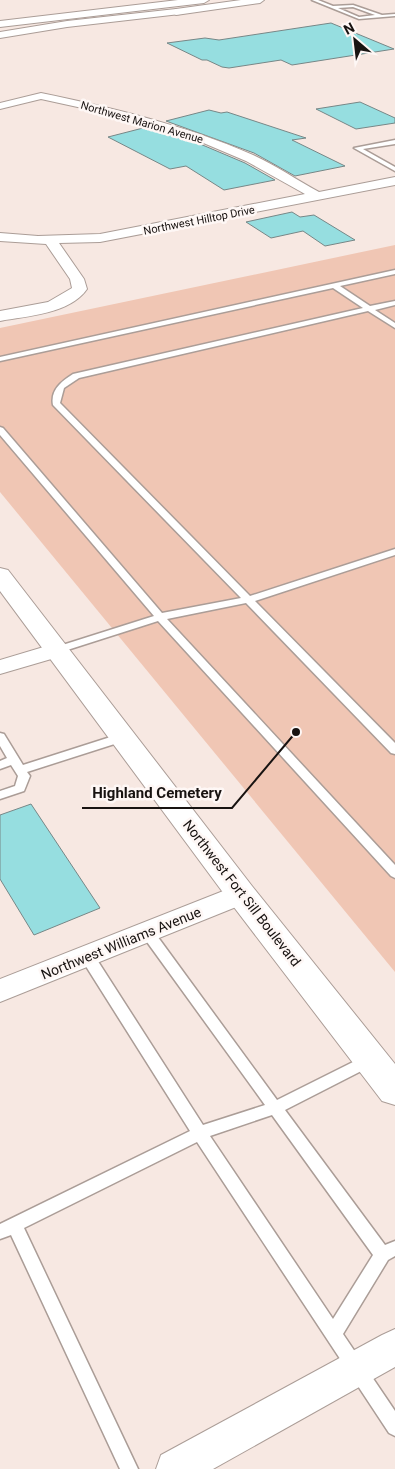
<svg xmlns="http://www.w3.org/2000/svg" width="395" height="1469" font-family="Roboto,sans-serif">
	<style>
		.green { fill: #f0c6b4 }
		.building { fill: #96dee0; stroke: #778787 }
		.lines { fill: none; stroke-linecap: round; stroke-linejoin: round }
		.lane-casing { stroke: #ab9d97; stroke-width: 3 }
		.street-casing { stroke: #ab9d97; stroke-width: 2 }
		.secondary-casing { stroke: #ab9d97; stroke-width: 2 }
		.primary-casing { stroke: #ab9d97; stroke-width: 2 }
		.highway-casing { stroke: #ab9d97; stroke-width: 2 }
		.lane { fill: #fff; fill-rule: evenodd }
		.street { fill: #fff; fill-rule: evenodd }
		.secondary { fill: #fff; fill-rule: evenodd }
		.primary { fill: #fff; fill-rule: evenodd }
		.highway { fill: #fff; fill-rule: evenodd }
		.labels { text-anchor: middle; stroke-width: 5; stroke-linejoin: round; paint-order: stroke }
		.far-street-label { font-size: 11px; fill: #181311; stroke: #fef7f5 }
		.street-label { font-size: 14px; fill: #181311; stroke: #fef7f5 }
		.leader { fill: none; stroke: #181311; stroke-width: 2 }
		.callout-dot { fill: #181311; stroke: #fef7f5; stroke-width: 2 }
		.callout-label { font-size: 15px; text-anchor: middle; font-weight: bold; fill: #181311; stroke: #fef7f5; stroke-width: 5; stroke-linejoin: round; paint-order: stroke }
	</style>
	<rect width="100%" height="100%" fill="#f7e8e2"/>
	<polygon class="green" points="395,245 395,972 0,492 0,328"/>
	<g class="building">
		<polygon points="331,23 394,49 292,65 281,60 229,68 222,67 207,60 202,60 167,43 205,38 219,40"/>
		<polygon points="360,102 395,118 395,123 356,129 316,109"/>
		<polygon points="209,110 221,113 227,112 306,138 292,140 345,166 295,176 254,153 166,121"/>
		<polygon points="147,127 186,138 245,163 275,180 224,190 186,166 170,169 108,137"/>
		<polygon points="292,212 300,217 314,215 355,240 325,246 303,231 271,238 246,222"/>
		<polygon points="31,804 100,908 34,935 0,879 0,815"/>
	</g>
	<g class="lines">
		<defs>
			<g id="lane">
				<path d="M312 0H318L333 6 353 5 382 15 395 14V16L359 19ZM353 7 375 15 359 17 338 8Z"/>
				<polygon points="395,140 395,144 363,149 395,167 395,171 354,148"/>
				<path d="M395 270V274L340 286 370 306 395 301V305L375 310 395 323V328L368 311 79 378 64 388 60 403 250 596 395 549V555L255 601 395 743V754L391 753 246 603 167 619 395 865V878L391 876 158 621 61 652H53L52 650 53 648 154 616 0 435V427L3 428 162 613 241 598 53 405C50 390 62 381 73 374L363 308 333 288 0 361V357Z"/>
				<polygon points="0,733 4,734 23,765 123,733 129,737 127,740 27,772 30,776 24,791 0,799 0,791 15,786 18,776 11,765 0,769 0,761 7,758 0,746"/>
				<path d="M147 927 152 929 277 1100 365 1056 370 1054 375 1056 377 1060 375 1064 285 1110 385 1245 395 1241V1256L388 1260 343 1334 395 1411V1436L389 1433 197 1142 24 1228 138 1469H120L11 1235 0 1239V1224L190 1131 82 960 80 956 82 952 87 951 92 952 203 1125 265 1105 142 935 140 932 142 929ZM272 1115 373 1255 333 1319 210 1136Z"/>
			</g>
			<g id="street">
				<polygon points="241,0 264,0 260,3 176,15 171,12 176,9"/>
				<path d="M41 93C113 108 185 125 253 155 275 165 297 180 319 192L395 177V185L100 242 59 243 84 279 87 289C70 314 27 316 0 321V311L48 302 72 288 70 279 46 244 0 241V233L38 236 100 234 305 194 246 161 187 136 105 113 41 99 0 109V103Z"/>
				<polygon points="57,643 65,645 68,650 65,655 0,674 0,660"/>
				<polygon points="241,884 251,887 254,894 251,901 0,1002 0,979"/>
				<polygon points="395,1329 395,1367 213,1469 156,1469 161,1455 382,1335"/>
			</g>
			<polygon id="secondary" points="176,9 180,10 181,12 180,14 67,27 0,38 0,32 67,21"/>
			<polygon id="primary" points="0,568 8,570 252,886 395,1064 395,1105 382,1101 230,902 0,591"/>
			<polygon id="highway" points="178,0 209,0 204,3 0,27 0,21"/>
		</defs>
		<use href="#lane" class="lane-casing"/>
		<use href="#street" class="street-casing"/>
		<use href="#secondary" class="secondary-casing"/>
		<use href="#primary" class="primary-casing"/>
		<use href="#highway" class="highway-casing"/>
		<use href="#lane" class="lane"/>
		<use href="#street" class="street"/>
		<use href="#secondary" class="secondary"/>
		<use href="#primary" class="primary"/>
		<use href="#highway" class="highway"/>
	</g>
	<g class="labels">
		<g class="far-street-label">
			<text transform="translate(142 122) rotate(16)" y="4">Northwest Marion Avenue</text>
			<text transform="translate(199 220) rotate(-11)" y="4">Northwest Hilltop Drive</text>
		</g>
		<g class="street-label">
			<text transform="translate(242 893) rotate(52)" y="5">Northwest Fort Sill Boulevard</text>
			<text transform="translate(121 943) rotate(-22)" y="5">Northwest Williams Avenue</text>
		</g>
	</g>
	<path class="leader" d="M296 732L232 808H82"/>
	<circle class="callout-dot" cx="296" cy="732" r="5"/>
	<g class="callout-label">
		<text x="157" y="798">Highland Cemetery</text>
	</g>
	<g transform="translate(355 40) rotate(332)" stroke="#fef7f5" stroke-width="4" paint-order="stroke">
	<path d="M0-4L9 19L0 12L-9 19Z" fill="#181311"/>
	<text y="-8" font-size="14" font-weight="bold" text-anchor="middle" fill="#181311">N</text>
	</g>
</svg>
